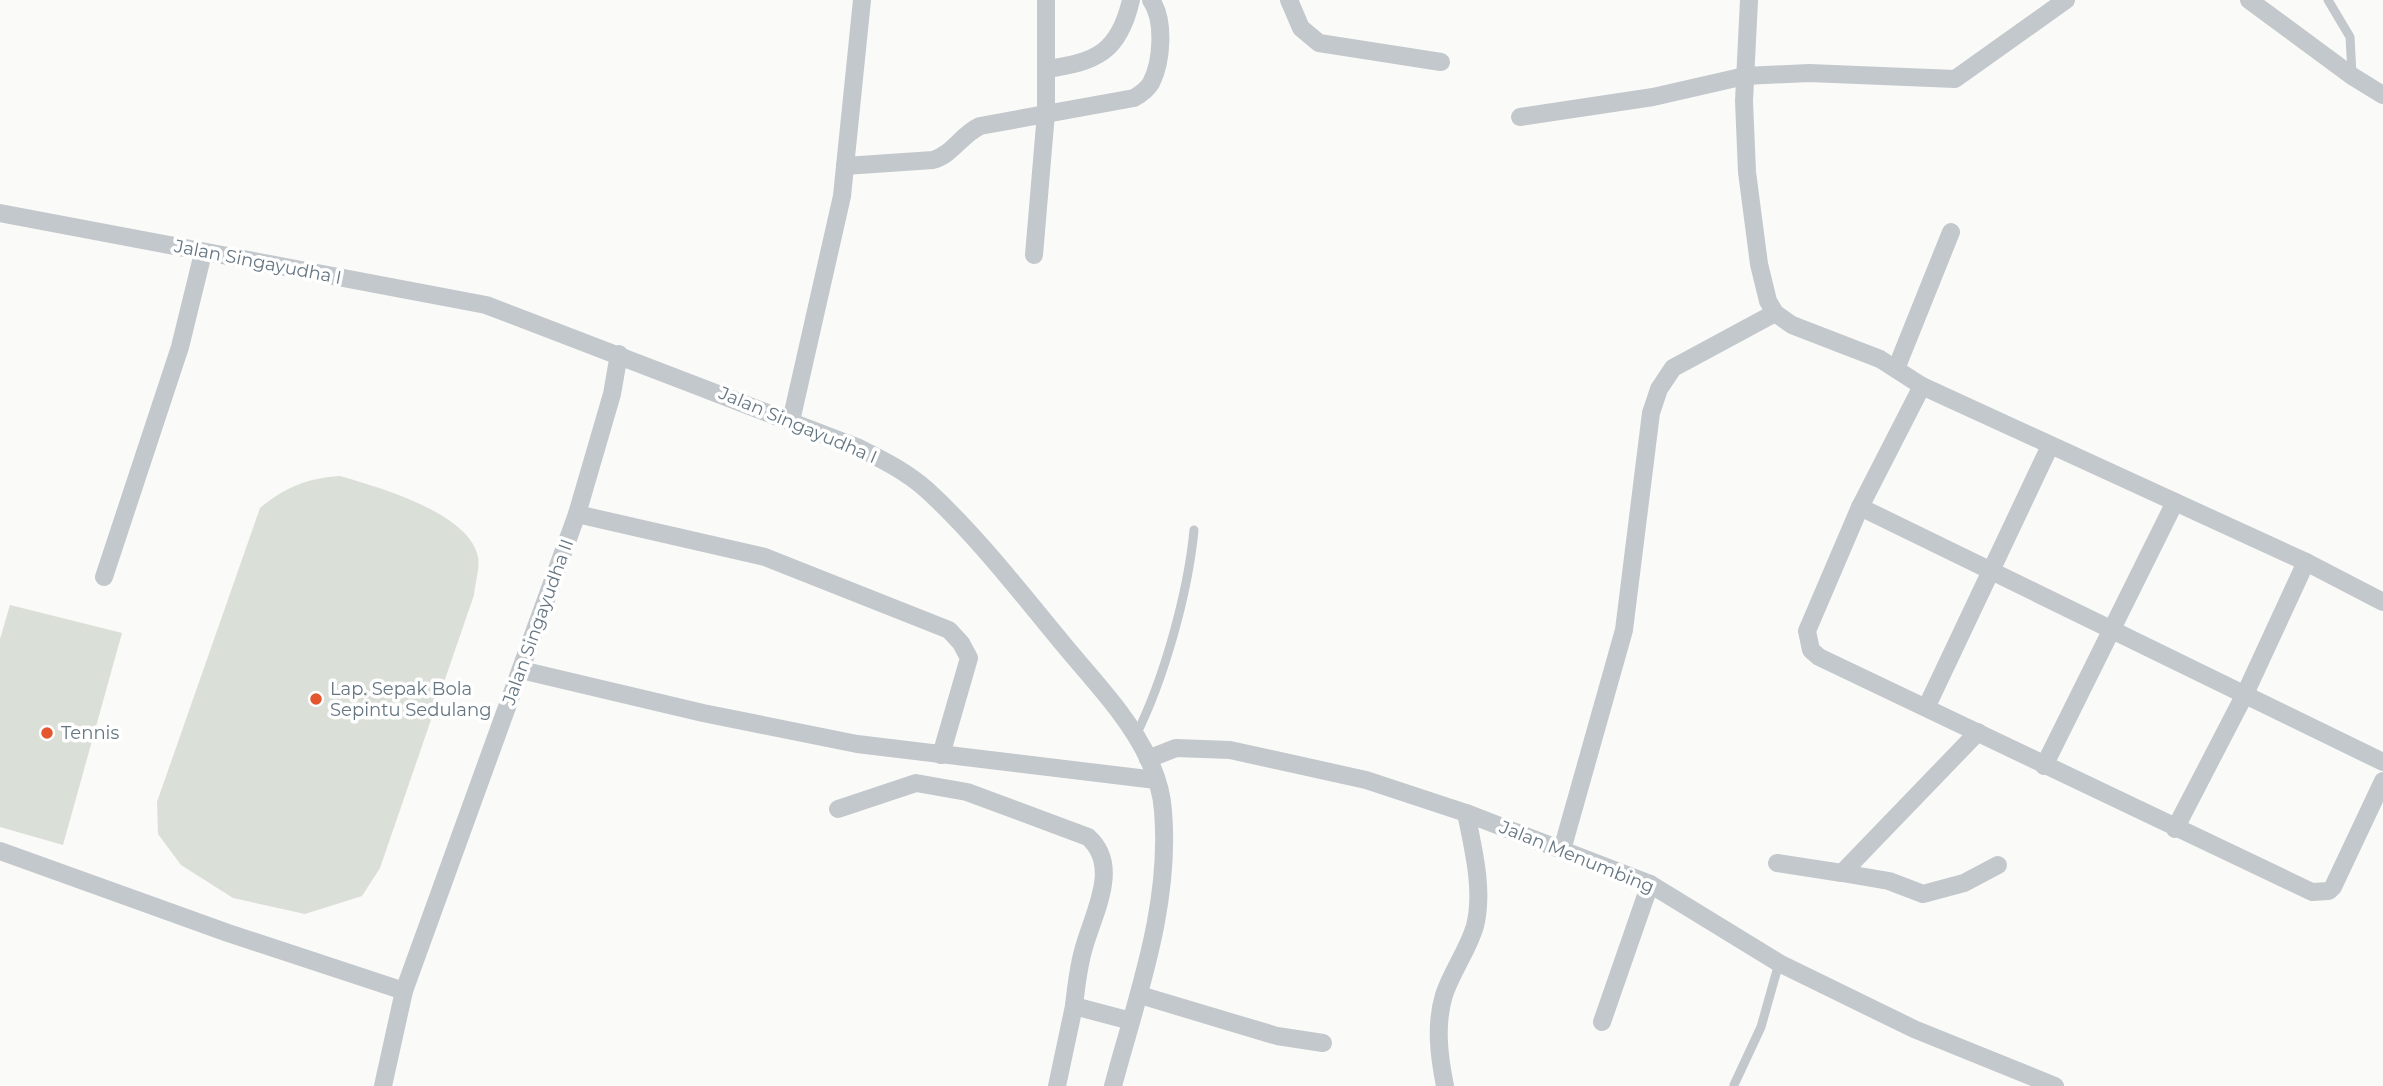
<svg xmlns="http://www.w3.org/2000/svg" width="2383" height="1086" font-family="Montserrat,sans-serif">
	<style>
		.green { fill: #dadfd7 }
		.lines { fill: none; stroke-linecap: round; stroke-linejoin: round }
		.lane { stroke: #c3c8cc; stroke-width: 9 }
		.street { stroke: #c3c8cc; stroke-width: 18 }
		.poi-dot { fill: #e4572e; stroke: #fff; stroke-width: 2.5 }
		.labels { text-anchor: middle; stroke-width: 7; stroke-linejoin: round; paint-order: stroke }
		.street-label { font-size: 18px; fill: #657683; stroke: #fff }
		.poi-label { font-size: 18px; fill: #657683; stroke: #fff; text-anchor: start }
	</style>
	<rect width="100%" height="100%" fill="#fafaf8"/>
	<g class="green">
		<path d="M340 476C377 487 469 512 478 557 480 568 475 584 474 595L380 868 362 896 305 914 233 898 181 865 158 834 157 802 260 508C285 487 308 478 340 476Z"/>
		<polygon points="10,605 122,633 63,845 0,827 0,639"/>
	</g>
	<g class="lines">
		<g class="lane">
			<polyline points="2328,0 2350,37 2352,74"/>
			<path d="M1136 735C1164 679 1188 593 1194 530"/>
			<polyline points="1734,1085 1761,1027 1779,963"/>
		</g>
		<g class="street">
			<polyline points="1289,0 1301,28 1319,43 1441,62"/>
			<polyline points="1749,0 1744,101 1747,172 1759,264 1768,301 1775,313 1792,325 1880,359 1922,386 1860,507 1807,631 1811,650 1819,657 2312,892 2329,891 2333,887 2383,781"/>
			<polyline points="2249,0 2352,76 2383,95"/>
			<path d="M1046 69C1097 62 1119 52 1131 0"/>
			<polyline points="1520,117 1653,97 1745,76 1809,73 1955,79 2066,0"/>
			<path d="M845 166 933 160C953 154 961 135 980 126L1134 98C1141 94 1147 90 1151 83 1162 62 1165 20 1151 0"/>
			<path d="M0 213 486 305 859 448C883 460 907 472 927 490 977 536 1020 592 1064 645 1093 680 1130 718 1149 760 1156 775 1162 795 1163 811 1171 906 1137 996 1113 1086"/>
			<polyline points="1034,255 1046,113 1046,0"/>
			<polyline points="1896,369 1951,232"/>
			<polyline points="1922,386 2306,562 2383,602"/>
			<polyline points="791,421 842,196 862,0"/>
			<polyline points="1860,507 2383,762"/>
			<polyline points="577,514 765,557 949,630 961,643 969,658 941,755"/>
			<polyline points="104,577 180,347 203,253"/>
			<polyline points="521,670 703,713 857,744 1156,780"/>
			<polyline points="1927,706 2050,446"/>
			<polyline points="1148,759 1176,748 1230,750 1366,780 1466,813 1650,884 1779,963 1914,1029 2055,1086"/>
			<polyline points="2044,766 2175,502"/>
			<path d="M838 809 916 783 967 792 1088 837C1122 867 1092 915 1083 951 1078 969 1076 988 1074 1006L1131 1021"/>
			<polyline points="2175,829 2245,694 2306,562"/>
			<polyline points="1562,850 1624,630 1651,413 1659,389 1673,368 1775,313"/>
			<polyline points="0,851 228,933 404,991"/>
			<polyline points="1777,863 1842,873 1978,732"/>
			<polyline points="1842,873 1889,881 1923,894 1964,883 1998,865"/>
			<polyline points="1140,995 1277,1036 1323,1043"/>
			<polyline points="1602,1022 1650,884"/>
			<polyline points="383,1086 404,991 577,514 612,394 619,354"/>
			<polyline points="1057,1086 1074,1006"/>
			<path d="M1445 1086C1439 1056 1435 1025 1444 995 1452 971 1468 950 1475 926 1484 890 1473 848 1466 813"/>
		</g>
	</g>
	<g class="poi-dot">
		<circle cx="316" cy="699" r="7"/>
		<circle cx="47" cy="733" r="7"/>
	</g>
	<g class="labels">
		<g class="street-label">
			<text transform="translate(258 262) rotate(11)" y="6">Jalan Singayudha I</text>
			<text transform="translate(798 425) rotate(23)" y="6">Jalan Singayudha I</text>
			<text transform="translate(538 622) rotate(-70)" y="6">Jalan Singayudha II</text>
			<text transform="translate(1577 857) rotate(22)" y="6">Jalan Menumbing</text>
		</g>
		<g class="poi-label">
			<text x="330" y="695">Lap. Sepak Bola<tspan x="330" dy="21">Sepintu Sedulang</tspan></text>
			<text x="61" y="739">Tennis</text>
		</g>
	</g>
</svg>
